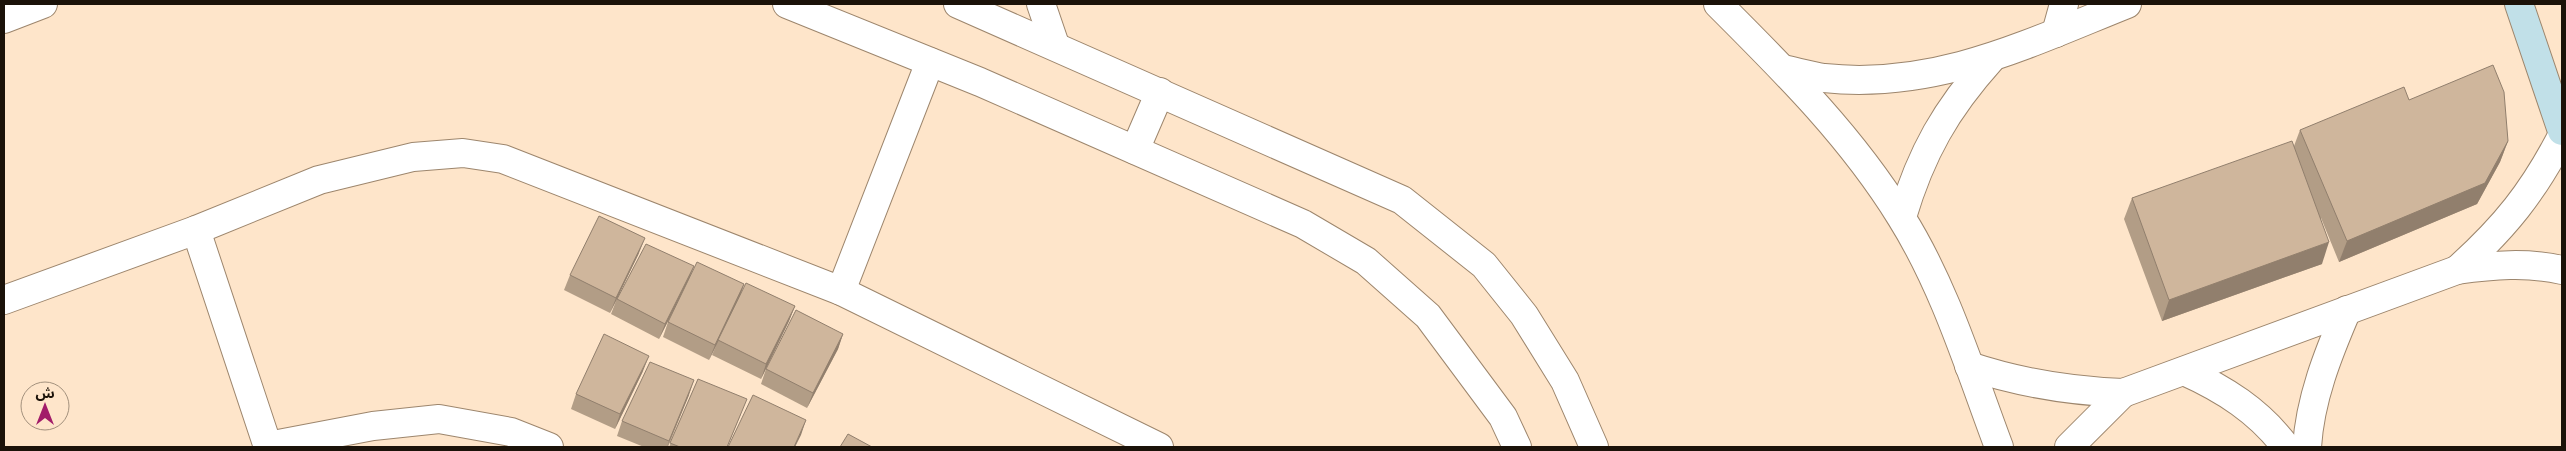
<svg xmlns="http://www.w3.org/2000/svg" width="2566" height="451" font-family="'Zilla Slab','Noto Sans Arabic',serif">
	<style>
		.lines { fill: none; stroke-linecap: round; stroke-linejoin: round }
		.street-casing { stroke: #9d866d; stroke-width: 30 }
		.secondary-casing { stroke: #9d866d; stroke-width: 30 }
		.street { stroke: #fff; stroke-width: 28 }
		.secondary { stroke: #c1e0e8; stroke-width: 28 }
		.wall { fill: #b29d86 }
		.shaded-wall { fill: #917f6d }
		.building { fill: #cfb69c; stroke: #917f6d }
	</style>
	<rect width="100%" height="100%" fill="#fee5ca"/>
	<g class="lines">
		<defs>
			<g id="street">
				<polyline points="787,4 980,82 1303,224 1366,261 1428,316 1503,417 1517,447"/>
				<polyline points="958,4 1402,200 1484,265 1524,315 1565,381 1594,447"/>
				<polyline points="1041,4 1055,45"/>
				<path d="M1718 4C1784 70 1851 136 1901 217 1945 287 1970 370 1999 447"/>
				<polyline points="4,19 43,4"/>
				<polyline points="2056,33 2064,4"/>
				<path d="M1783 69C1797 72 1811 76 1824 78 1935 90 2027 44 2127 4"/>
				<polyline points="1135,150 1160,92"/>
				<path d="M1902 217C1921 153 1946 109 1991 59"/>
				<polyline points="196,230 268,447"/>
				<path d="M2457 270C2505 227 2533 192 2562 136"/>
				<polyline points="841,291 930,62"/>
				<polyline points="4,300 196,230 319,180 413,157 463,153 503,159 841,291 1159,447"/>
				<path d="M1969 366C2020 383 2069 391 2123 393L2457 270C2493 265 2527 262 2562 270"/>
				<path d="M2184 371C2224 389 2259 411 2286 447"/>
				<polyline points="268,446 373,426 439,419 511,432 549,447"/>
				<polyline points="2069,447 2123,393"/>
				<path d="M2307 447C2310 399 2328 354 2347 310"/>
			</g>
			<polyline id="secondary" points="2519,4 2562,131"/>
		</defs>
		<use href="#street" class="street-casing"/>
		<use href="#secondary" class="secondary-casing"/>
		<use href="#street" class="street"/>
		<use href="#secondary" class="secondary"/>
	</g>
	<g class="wall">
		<polygon points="2300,130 2508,141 2500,162 2477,204 2339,262 2321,218 2322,264 2162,321 2124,219 2132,198 2294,146"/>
		<polygon points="639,253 620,292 694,266 689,279 744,284 740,296 795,306 789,321 761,379 712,355 716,346 709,360 663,337 668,322 683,292 659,339 611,314 616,301 610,313 564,290 570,275"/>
		<polygon points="843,334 838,349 807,408 761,384 766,369"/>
		<polygon points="643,371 615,429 571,409 576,394"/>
		<polygon points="698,379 741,414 727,447 669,447"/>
		<polygon points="689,395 668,447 644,447 617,436 622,421"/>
	</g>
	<g class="shaded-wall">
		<polygon points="2508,141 2500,162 2477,204 2339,262 2347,241"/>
		<polygon points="645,238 639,253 610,313 616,298"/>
		<polygon points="2329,242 2322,264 2162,321 2169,300"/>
		<polygon points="694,266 688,281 659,339 665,324"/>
		<polygon points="744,284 739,299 709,360 715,345"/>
		<polygon points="795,306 789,321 761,379 766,364"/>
		<polygon points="843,334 838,349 807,408 813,393"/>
		<polygon points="649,356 643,371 615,429 620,414"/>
		<polygon points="694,380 689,395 667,447 669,441"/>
		<polygon points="806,420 801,435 795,447 794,447"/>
	</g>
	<g class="building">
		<polygon points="2493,65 2504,92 2508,141 2485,183 2347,241 2300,130 2404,87 2409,100"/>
		<polygon points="2292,141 2329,242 2169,300 2132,198"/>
		<polygon points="599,216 645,238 616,298 570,275"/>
		<polygon points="646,244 694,266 665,324 617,299"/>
		<polygon points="697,262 744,284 715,345 668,322"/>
		<polygon points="746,283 795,306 766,364 718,340"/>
		<polygon points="796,310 843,334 813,393 766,369"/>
		<polygon points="604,334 649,356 620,414 576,394"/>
		<polygon points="650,362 694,380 669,441 622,421"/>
		<polygon points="698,379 747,399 727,447 680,447 670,443"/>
		<polygon points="753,395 806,420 794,447 728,447"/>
		<polygon points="848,434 872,447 840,447"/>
	</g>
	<rect width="2566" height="451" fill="none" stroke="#1b1209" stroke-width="10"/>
	<g transform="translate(45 406)"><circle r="24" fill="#fee5ca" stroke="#a3917d"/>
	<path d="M0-4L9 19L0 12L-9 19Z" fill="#a21c69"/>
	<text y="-8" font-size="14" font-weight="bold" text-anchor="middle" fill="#1b1209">ش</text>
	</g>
</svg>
